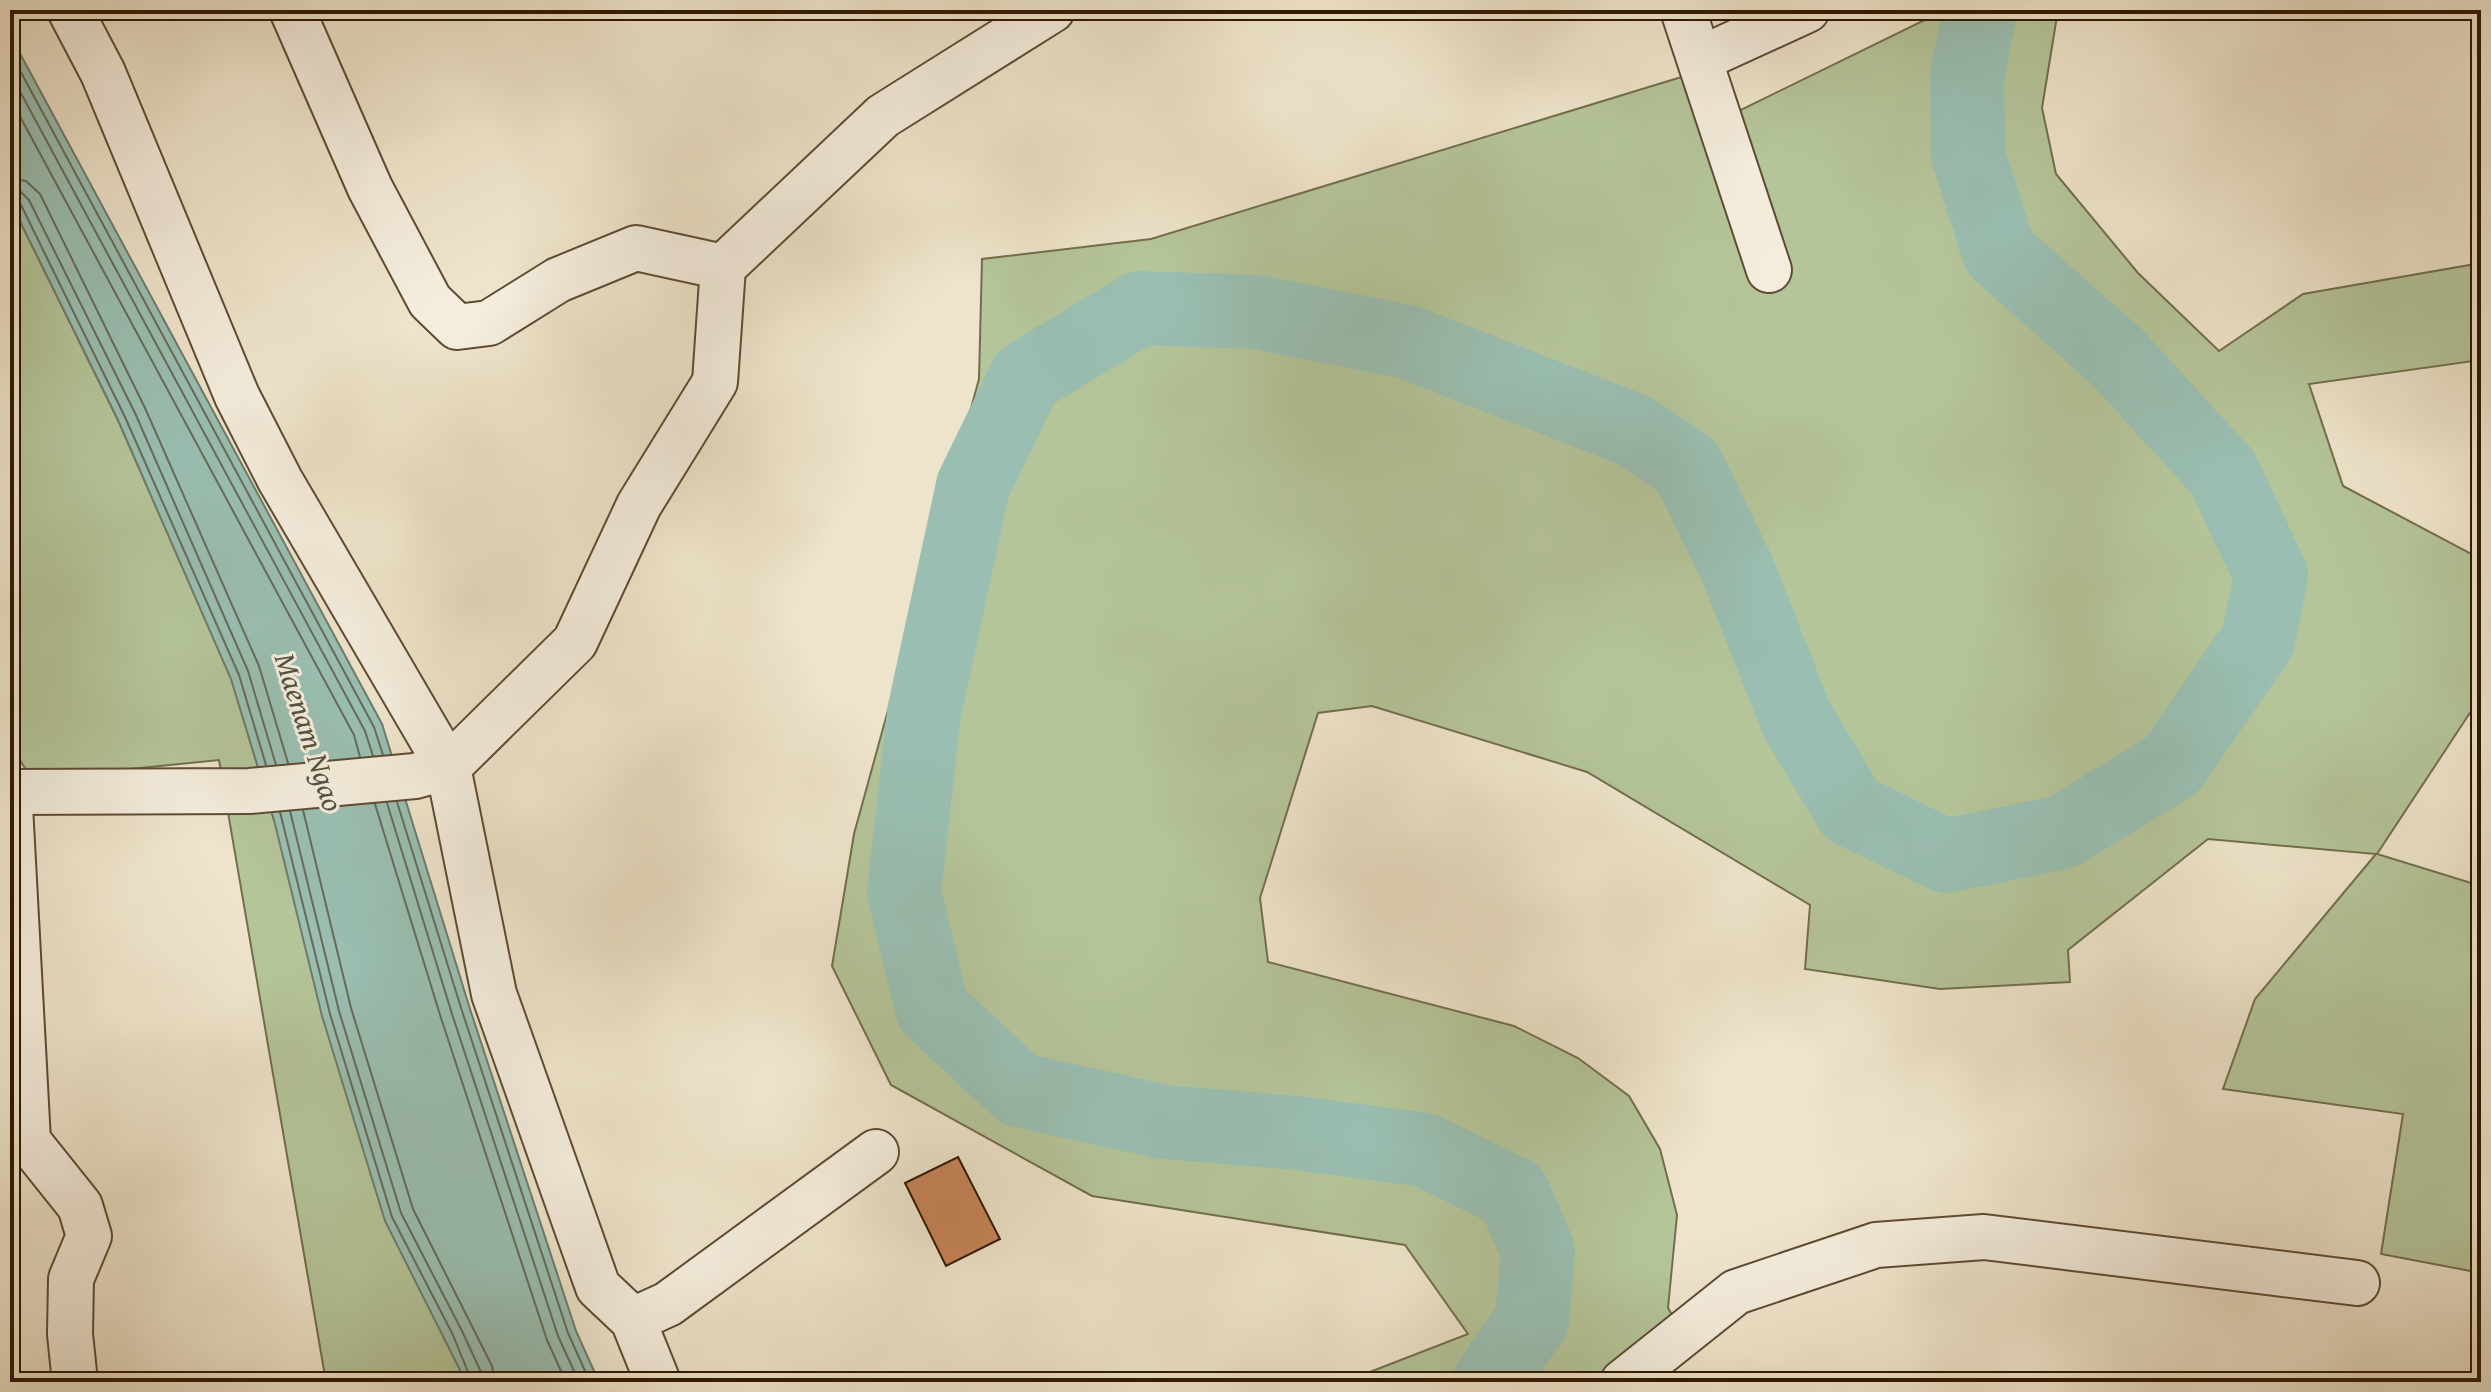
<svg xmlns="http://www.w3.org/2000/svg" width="2491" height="1392" font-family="'Gentium Book Plus',serif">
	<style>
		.green { fill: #b5c59a; stroke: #726e4e; stroke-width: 2 }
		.water { fill: #9abfb2; stroke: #6f7c6c; stroke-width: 2 }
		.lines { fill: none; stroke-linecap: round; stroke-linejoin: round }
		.shore { stroke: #646c5a; stroke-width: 2 }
		.river { stroke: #9abfb2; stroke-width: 74 }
		.building { fill: #c58357; stroke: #2f1802; stroke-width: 2 }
		.minor-casing { stroke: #5f4b34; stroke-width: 48 }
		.minor { stroke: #f4eddd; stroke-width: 44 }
		.labels { text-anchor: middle; stroke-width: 6; stroke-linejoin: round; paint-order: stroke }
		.water-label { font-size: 30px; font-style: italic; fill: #545240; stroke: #f4eddd }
	</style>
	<rect width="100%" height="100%" fill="#eee4cb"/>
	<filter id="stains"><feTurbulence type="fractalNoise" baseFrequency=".0025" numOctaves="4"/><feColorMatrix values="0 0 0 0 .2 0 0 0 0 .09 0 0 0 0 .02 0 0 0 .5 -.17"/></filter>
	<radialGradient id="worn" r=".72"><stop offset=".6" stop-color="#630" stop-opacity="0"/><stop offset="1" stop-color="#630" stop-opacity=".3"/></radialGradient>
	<g class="green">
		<polygon points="1945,10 2058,10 2042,108 2056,174 2138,273 2219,351 2303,294 2481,263 2481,360 2309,384 2343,486 2481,559 2481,696 2377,854 2481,886 2481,1273 2381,1254 2403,1114 2223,1089 2255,999 2376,854 2208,839 2068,950 2070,982 1940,989 1805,969 1810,905 1587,772 1372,706 1318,713 1260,898 1268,962 1514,1026 1578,1058 1629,1096 1660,1149 1677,1215 1668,1308 1693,1350 1651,1382 1344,1382 1468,1334 1405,1245 1092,1196 891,1085 832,966 854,834 979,379 982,259 1151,239 1688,75 1708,126"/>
		<polygon points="10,201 118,420 231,678 274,820 445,1339 466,1382 326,1382 219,760 32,779 10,745"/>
	</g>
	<polygon class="water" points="10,35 382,724 470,1009 576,1331 599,1382 466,1382 385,1221 322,1016 274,820 231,679 118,420 10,201"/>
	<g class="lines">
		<g class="shore">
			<polyline points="10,52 374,727 383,755"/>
			<polyline points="10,73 365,731 373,756"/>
			<polyline points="10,98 354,735 360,757"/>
			<polyline points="10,178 26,181 40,194 145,408 259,666 288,763"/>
			<polyline points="10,190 21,192 29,200 135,413 248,671 276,765"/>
			<polyline points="10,200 21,205 125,417 239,675 266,765"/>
			<polyline points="397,802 462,1011 568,1333 590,1382"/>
			<polyline points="387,803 452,1014 558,1336 579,1382"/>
			<polyline points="375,804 441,1018 547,1340 566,1382"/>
			<polyline points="303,810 351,1008 413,1209 492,1366 495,1382"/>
			<polyline points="290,811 339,1011 401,1213 462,1331 481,1372 483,1382"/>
			<polyline points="280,812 330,1014 392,1217 453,1335 472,1382"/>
		</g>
		<polyline class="river" points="1489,1382 1532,1320 1538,1251 1513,1193 1425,1150 1297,1133 1164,1122 1019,1090 932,1009 904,892 924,713 973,486 1026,377 1140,308 1256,312 1408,342 1633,430 1687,466 1737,569 1796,718 1851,810 1946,856 2063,832 2172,765 2258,640 2271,575 2223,473 2118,358 1999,252 1968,155 1967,76 1980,10"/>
	</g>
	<polygon class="building" points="958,1157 1000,1239 946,1266 905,1183"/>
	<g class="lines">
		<defs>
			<g id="minor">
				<polyline points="70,10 103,73 237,396 280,480 448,767 494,994 598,1287 633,1320 658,1382"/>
				<polyline points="292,10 370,188 430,301 457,327 489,323 558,280 636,248 723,267"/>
				<polyline points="1683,10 1769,270"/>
				<polyline points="1700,59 1807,10"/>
				<polyline points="10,792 250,791 415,776 448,767 575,642 639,505 715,382 723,267 883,116 1052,10"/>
				<polyline points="10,806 28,1141"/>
				<polyline points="10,1148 28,1141 80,1206 89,1236 71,1279 70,1334 75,1382"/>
				<polyline points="633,1320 668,1304 876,1152"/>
				<polyline points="1623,1382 1736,1292 1876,1245 1984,1237 2357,1283"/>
			</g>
		</defs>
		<use href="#minor" class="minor-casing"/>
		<use href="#minor" class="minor"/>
	</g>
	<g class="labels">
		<g class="water-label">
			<text transform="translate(309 732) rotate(72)" y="10">Maenam Ngao</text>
		</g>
	</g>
	<rect width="2491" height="1392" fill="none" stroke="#eee4cb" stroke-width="40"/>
	<rect x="12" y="12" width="2467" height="1368" fill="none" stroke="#2f1802" stroke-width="4"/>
	<rect x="20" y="20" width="2451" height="1352" fill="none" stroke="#2f1802" stroke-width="2"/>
	<rect width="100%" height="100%" filter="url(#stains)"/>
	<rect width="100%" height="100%" fill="url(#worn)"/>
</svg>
